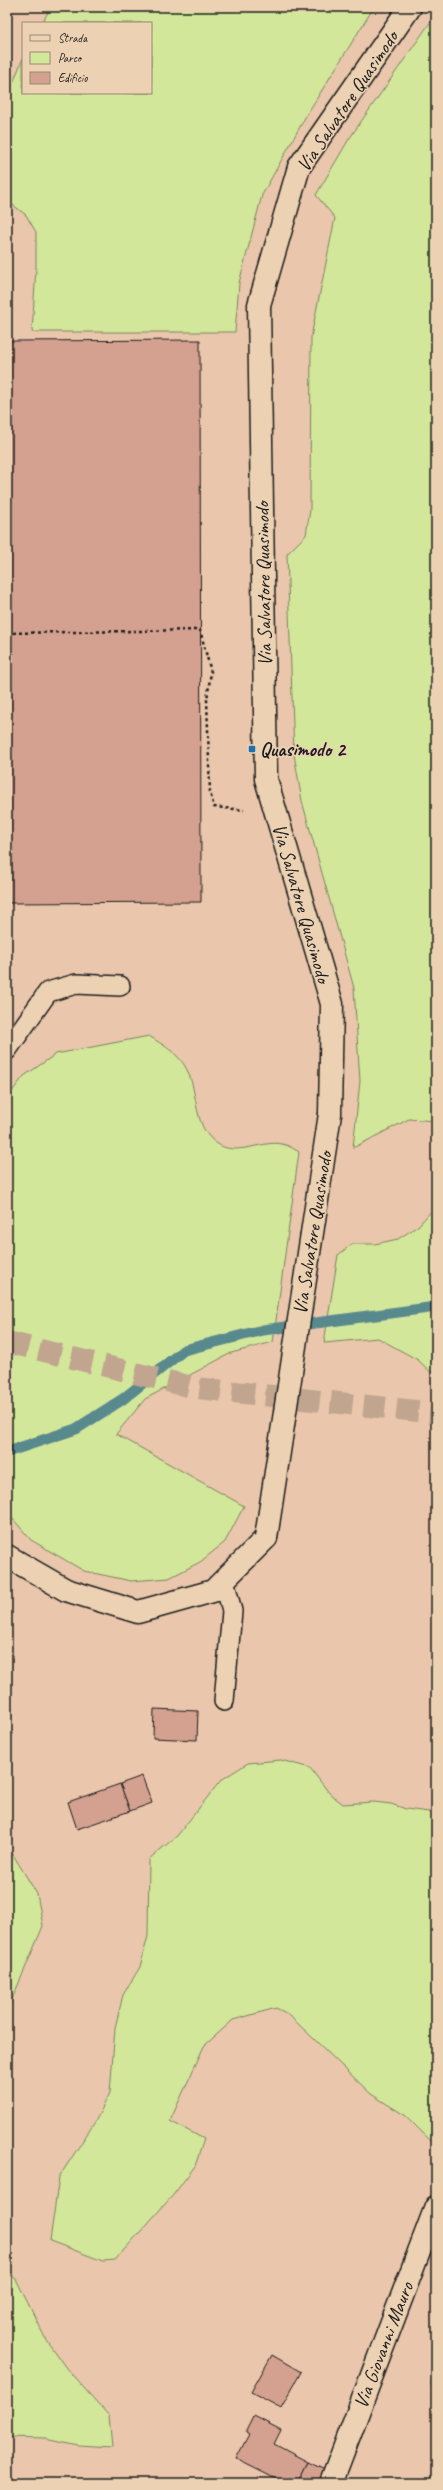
<svg xmlns="http://www.w3.org/2000/svg" width="443" height="2490" font-family="Caveat,sans-serif">
	<style>
		.green { fill: #d3e79b; stroke: #78825c }
		.lines { fill: none; stroke-linecap: round; stroke-linejoin: round }
		.stream { stroke: #59898d; stroke-width: 11 }
		.building { fill: #d4a190; stroke: #1c1c1c }
		.motorway-tunnel { stroke: #c1a58f; stroke-width: 22; stroke-dasharray: 22 11; stroke-linecap: butt }
		.service-casing { stroke: #1c1c1c; stroke-width: 22 }
		.minor-casing { stroke: #1c1c1c; stroke-width: 25 }
		.path { stroke: #1c1c1c; stroke-width: 2.5; stroke-dasharray: 3 3; stroke-linecap: butt }
		.service { stroke: #ecd2b3; stroke-width: 19 }
		.minor { stroke: #ecd2b3; stroke-width: 22 }
		.minor-bridge-casing { stroke: #1c1c1c; stroke-width: 25; stroke-linecap: butt }
		.minor-bridge { stroke: #ecd2b3; stroke-width: 22 }
		.poi-dot { fill: #1f6fb2; stroke: #ecd2b3; stroke-width: 1.5 }
		.labels { text-anchor: middle; stroke-width: 3; stroke-linejoin: round; paint-order: stroke }
		.street-label { font-size: 20px; fill: #1c1c1c; stroke: #ecd2b3 }
		.poi-label { font-size: 20px; font-weight: bold; fill: #1c1c1c; stroke: #ecd2b3; text-anchor: start }
	</style>
	<rect width="100%" height="100%" fill="#eac7ac"/>
	<filter id="ink" filterUnits="userSpaceOnUse"><feTurbulence type="fractalNoise" baseFrequency=".025" numOctaves="2"/><feDisplacementMap in="SourceGraphic" scale="8" xChannelSelector="R" yChannelSelector="G"/><feConvolveMatrix kernelMatrix="1 2 1 2 8 2 1 2 1" color-interpolation-filters="sRGB"/></filter>
	<g filter="url(#ink)">
		<g class="green">
			<polygon points="51,7 374,7 307,114 262,195 239,283 235,332 32,332 36,268 36,232 26,215 9,202 7,127 11,88 23,58 23,93 151,93 151,23 42,23"/>
			<polygon points="436,14 436,1121 409,1119 353,1148 360,1081 354,988 302,801 294,754 287,554 306,535 310,510 311,337 335,218 316,195 349,139"/>
			<path d="M149 1036C163 1045 178 1053 186 1068 200 1093 191 1130 221 1146 241 1155 263 1140 282 1144 288 1145 294 1149 299 1152L273 1342 231 1353 145 1399 116 1434 244 1506 225 1542 200 1562 169 1578 131 1581 84 1571 31 1540 7 1512V1098L24 1076 56 1054Z"/>
			<polygon points="436,1206 436,1377 418,1360 378,1338 324,1343 338,1255 352,1244 375,1244 398,1239 418,1226"/>
			<polygon points="281,1760 310,1768 330,1794 343,1804 374,1802 391,1804 406,1809 436,1813 436,2146 406,2116 371,2094 288,2014 276,2008 233,2020 204,2046 170,2121 204,2139 195,2166 174,2194 115,2260 103,2261 50,2241 59,2177 95,2122 110,2093 115,2028 123,1995 140,1967 148,1936 149,1859 177,1836 221,1780 248,1763"/>
			<polygon points="7,1845 37,1894 43,1926 7,2011"/>
			<polygon points="7,2272 16,2279 46,2340 66,2368 109,2416 112,2447 78,2445 45,2438 7,2437"/>
			<polygon points="436,2367 436,2406 431,2383"/>
			<polygon points="436,2459 436,2483 428,2483 430,2481"/>
		</g>
		<g class="lines">
			<polyline class="stream" points="7,1452 76,1429 123,1399 184,1350 263,1330 436,1307"/>
		</g>
		<g class="building">
			<polygon points="200,340 201,902 7,903 7,341"/>
			<polygon points="154,1709 198,1711 197,1740 153,1738"/>
			<polygon points="142,1776 152,1803 130,1811 120,1784"/>
			<polygon points="120,1784 130,1811 77,1829 68,1802"/>
			<polygon points="272,2355 301,2372 281,2408 251,2392"/>
			<polygon points="254,2416 281,2430 274,2444 308,2462 297,2483 284,2483 236,2459 249,2434 246,2432"/>
			<polygon points="308,2462 327,2471 321,2483 297,2483"/>
		</g>
		<g class="lines">
			<polyline class="motorway-tunnel" points="7,1342 196,1388 436,1413"/>
			<defs>
				<g id="service">
					<polyline points="7,1050 48,992 76,984 120,986"/>
					<polyline points="224,1580 232,1611 224,1701"/>
				</g>
				<g id="minor">
					<polyline points="330,1114 332,1004 266,779 259,305 299,167 410,7"/>
					<polyline points="7,1556 66,1590 138,1612 213,1591 266,1538"/>
					<polyline points="331,2483 436,2207"/>
				</g>
			</defs>
			<use href="#service" class="service-casing"/>
			<use href="#minor" class="minor-casing"/>
			<polyline class="path" points="7,633 200,630 211,672 207,699 210,793 214,807 244,810"/>
			<use href="#service" class="service"/>
			<use href="#minor" class="minor"/>
			<defs>
				<polyline id="minor-bridge" points="266,1538 330,1114"/>
			</defs>
			<use href="#minor-bridge" class="minor-bridge-casing"/>
			<use href="#minor-bridge" class="minor-bridge"/>
		</g>
	</g>
	<rect class="poi-dot" x="248" y="745" width="8" height="8" rx="2"/>
	<g class="labels">
		<g class="street-label">
			<text transform="translate(347 101) rotate(-56)" y="7">Via Salvatore Quasimodo</text>
			<text transform="translate(263 584) rotate(-91)" y="7">Via Salvatore Quasimodo</text>
			<text transform="translate(302 903) rotate(74)" y="7">Via Salvatore Quasimodo</text>
			<text transform="translate(312 1233) rotate(-81)" y="7">Via Salvatore Quasimodo</text>
			<text transform="translate(383 2345) rotate(-69)" y="7">Via Giovanni Mauro</text>
		</g>
		<g class="poi-label">
			<text x="260" y="756">Quasimodo 2</text>
		</g>
	</g>
	<rect width="443" height="2490" fill="none" stroke="#ecd2b3" stroke-width="24"/>
	<rect x="12" y="12" width="419" height="2466" fill="none" stroke="#1c1c1c" stroke-width="1.5" filter="url(#ink)"/>
	<rect x="22" y="22" width="130" height="72" fill="#ecd2b3" stroke="#998977"/>
	<rect x="30" y="35" width="20" height="6" fill="#ecd2b3" stroke="#998977"/>
	<text x="58" y="42" font-size="12" fill="#1c1c1c">Strada</text>
	<rect x="30" y="52" width="20" height="12" fill="#d3e79b" stroke="#998977"/>
	<text x="58" y="62" font-size="12" fill="#1c1c1c">Parco</text>
	<rect x="30" y="72" width="20" height="12" fill="#d4a190" stroke="#998977"/>
	<text x="58" y="82" font-size="12" fill="#1c1c1c">Edificio</text>
</svg>
